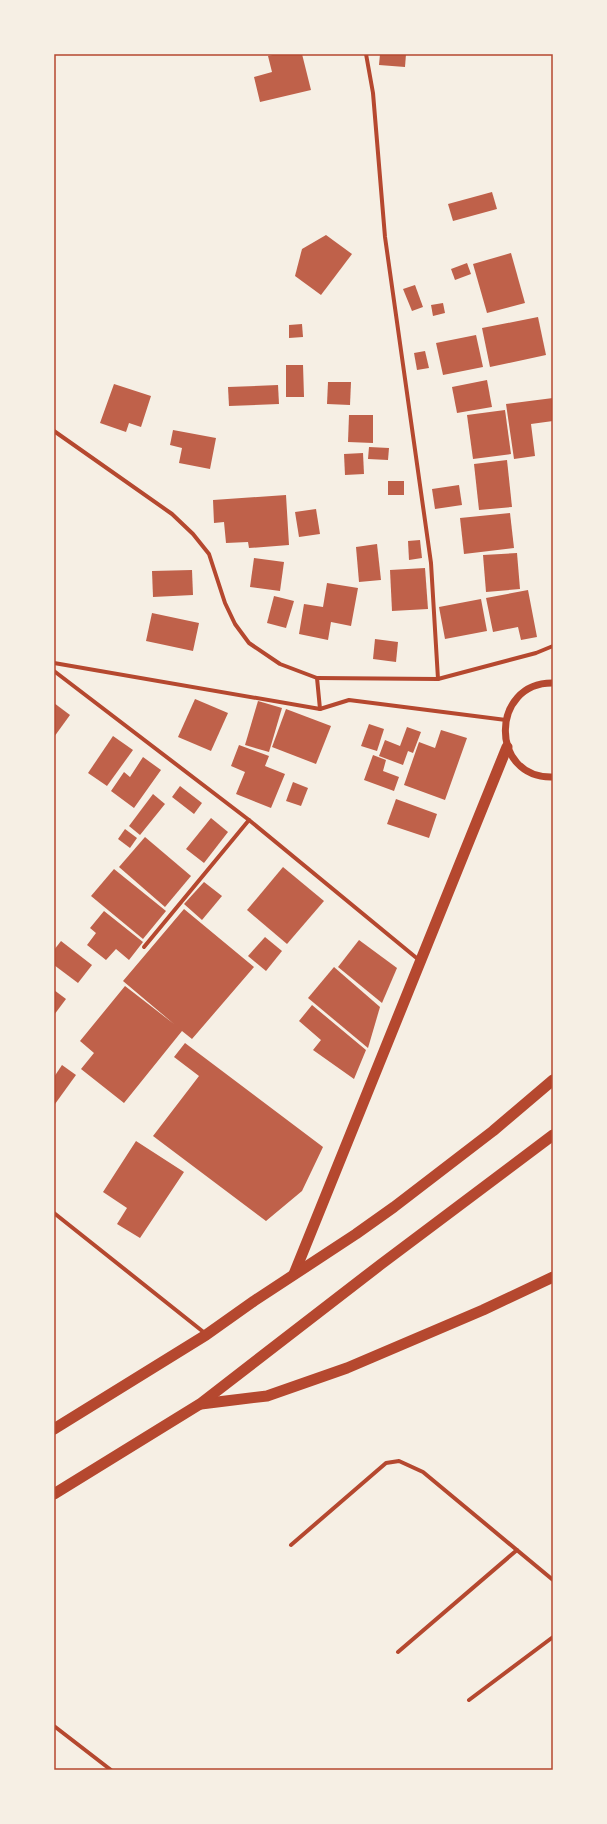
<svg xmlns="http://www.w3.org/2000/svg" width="607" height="1824" font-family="'Roboto Condensed',sans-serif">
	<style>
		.building { fill: #bf614a }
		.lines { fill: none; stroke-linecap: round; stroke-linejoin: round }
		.minor { stroke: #b5482f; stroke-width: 4 }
		.tertiary { stroke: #b5482f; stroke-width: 7 }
		.trunk { stroke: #b5482f; stroke-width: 11 }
		.neatline { fill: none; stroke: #b5482f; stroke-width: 1.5 }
	</style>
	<rect width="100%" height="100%" fill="#f6efe4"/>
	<g class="building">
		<polygon points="277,54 302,54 311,90 260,102 254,77 272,72 268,56"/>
		<polygon points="380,54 406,54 405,67 379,65"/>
		<polygon points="492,192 497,209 453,221 448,204"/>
		<polygon points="326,235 352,254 321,295 295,276 302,249"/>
		<polygon points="511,253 525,303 487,313 473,264"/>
		<polygon points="467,263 471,274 455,280 451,269"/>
		<polygon points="415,285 423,307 412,311 403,289"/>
		<polygon points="443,303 445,313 433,316 431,305"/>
		<polygon points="538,317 546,355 490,367 482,328"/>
		<polygon points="302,324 303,337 289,338 289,325"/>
		<polygon points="476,335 483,367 443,375 436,343"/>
		<polygon points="425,351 429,368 417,370 414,353"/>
		<polygon points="286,365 303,365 304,397 286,397"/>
		<polygon points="487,380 492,407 457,413 452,387"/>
		<polygon points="328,382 351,382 350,405 327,404"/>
		<polygon points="114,384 151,396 141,427 129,423 126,432 100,423"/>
		<polygon points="278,385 279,404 229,406 228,387"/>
		<polygon points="553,398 553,421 531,424 535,456 514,459 506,404"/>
		<polygon points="505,410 511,454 473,459 467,415"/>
		<polygon points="349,415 373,415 373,443 348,442"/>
		<polygon points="173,430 216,438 210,469 179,463 182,448 170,445"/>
		<polygon points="369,447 389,448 388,460 368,459"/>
		<polygon points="363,453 364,474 345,475 344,454"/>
		<polygon points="507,460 512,507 479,510 474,464"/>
		<rect x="388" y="481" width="16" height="14"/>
		<polygon points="459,485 462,505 435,509 432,489"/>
		<polygon points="286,495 289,545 249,548 248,542 226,543 224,522 214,523 213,500"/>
		<polygon points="316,509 320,534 299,537 295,512"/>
		<polygon points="510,513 514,548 464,554 460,518"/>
		<polygon points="420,540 422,558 409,560 408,541"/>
		<polygon points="377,544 381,580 359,582 356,547"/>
		<polygon points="517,553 520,589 486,592 483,555"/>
		<polygon points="254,558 284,562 280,591 250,587"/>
		<polygon points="425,568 428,609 392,611 390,570"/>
		<polygon points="192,570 193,595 153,597 152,571"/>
		<polygon points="327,583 358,588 351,626 331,622 328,640 299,634 304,604 323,607"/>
		<polygon points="528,590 537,637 521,640 518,627 493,632 486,598"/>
		<polygon points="274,596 294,601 286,628 267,623"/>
		<polygon points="481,599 487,631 445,639 439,607"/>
		<polygon points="152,613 199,623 193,651 146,641"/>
		<polygon points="375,639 398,642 396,662 373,659"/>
		<polygon points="195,699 228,713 211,751 178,737"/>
		<polygon points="258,701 282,708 269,752 245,745"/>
		<polygon points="54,703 70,715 54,737"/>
		<polygon points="286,709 331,726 316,764 272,747"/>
		<polygon points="369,724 384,729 377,751 361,746"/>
		<polygon points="407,727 421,732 413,753 408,751 403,765 379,756 385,740 400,746"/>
		<polygon points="441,730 467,738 445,800 404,785 419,742 435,748"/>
		<polygon points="113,736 133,750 107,786 88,773"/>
		<polygon points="239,745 269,756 265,766 285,774 271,808 236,794 245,772 231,766"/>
		<polygon points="373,755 386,760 383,771 399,777 394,791 364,780"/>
		<polygon points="143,757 161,770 134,808 111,791 124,772 130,777"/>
		<polygon points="293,782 308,788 301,806 286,801"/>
		<polygon points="180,786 202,803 194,814 172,797"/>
		<polygon points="153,794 165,804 140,835 129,826"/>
		<polygon points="396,799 437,814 429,838 387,824"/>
		<polygon points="211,818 228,832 204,863 186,849"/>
		<polygon points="125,829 137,838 130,848 118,839"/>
		<polygon points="145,837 191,876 165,907 119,867"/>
		<polygon points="283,867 324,901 287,944 247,910"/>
		<polygon points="114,869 166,911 143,939 91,896"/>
		<polygon points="204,882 222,896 202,920 184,904"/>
		<polygon points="184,909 254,967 192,1039 182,1031 124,1103 81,1069 94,1053 80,1041 125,986 174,1024 123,981"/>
		<polygon points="104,911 143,942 129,960 116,949 106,960 87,945 96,933 90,928"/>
		<polygon points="265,937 282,951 266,971 248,956"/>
		<polygon points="359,940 397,968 382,1003 338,967"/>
		<polygon points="61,941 92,965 78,983 54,965 54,950"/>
		<polygon points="334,967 380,1007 368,1048 308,998"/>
		<polygon points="54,990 66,999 54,1015"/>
		<polygon points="312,1005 366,1050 354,1079 313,1050 321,1040 299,1021"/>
		<polygon points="185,1043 323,1147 302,1191 266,1221 153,1136 199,1076 174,1057"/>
		<polygon points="62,1065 76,1075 55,1104 54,1077"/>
		<polygon points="136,1141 184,1172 140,1238 117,1224 127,1208 103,1192"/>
	</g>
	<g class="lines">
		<g class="minor">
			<polyline points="54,431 172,514 193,534 209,554 225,603 235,624 249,643 280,664 317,678 320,709"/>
			<polyline points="54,663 320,709 349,700 506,720"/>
			<polyline points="54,671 249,820 419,960"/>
			<polyline points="317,678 438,679 431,563 385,237 373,93 366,54"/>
			<polyline points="438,679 536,653 553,646"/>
			<polyline points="144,947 249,820"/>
			<polyline points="54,1213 206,1334"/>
			<polyline points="291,1545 386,1463 399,1461 423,1472 553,1580"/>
			<polyline points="398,1652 517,1550"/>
			<polyline points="469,1700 553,1637"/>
			<polyline points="54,1726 111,1770"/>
		</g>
		<path class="tertiary" d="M553 683C490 682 489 779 553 777"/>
		<g class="trunk">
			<polyline points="294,1274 507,747"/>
			<polyline points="201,1404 267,1396 347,1368 483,1310 553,1277"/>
			<polyline points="54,1429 206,1335 254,1301 356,1234 394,1207 493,1131 553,1080"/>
			<polyline points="54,1494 200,1404 380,1265 553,1135"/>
		</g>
	</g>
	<rect width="607" height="1824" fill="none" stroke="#f6efe4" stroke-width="110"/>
	<rect x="55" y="55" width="497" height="1714" class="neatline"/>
</svg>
